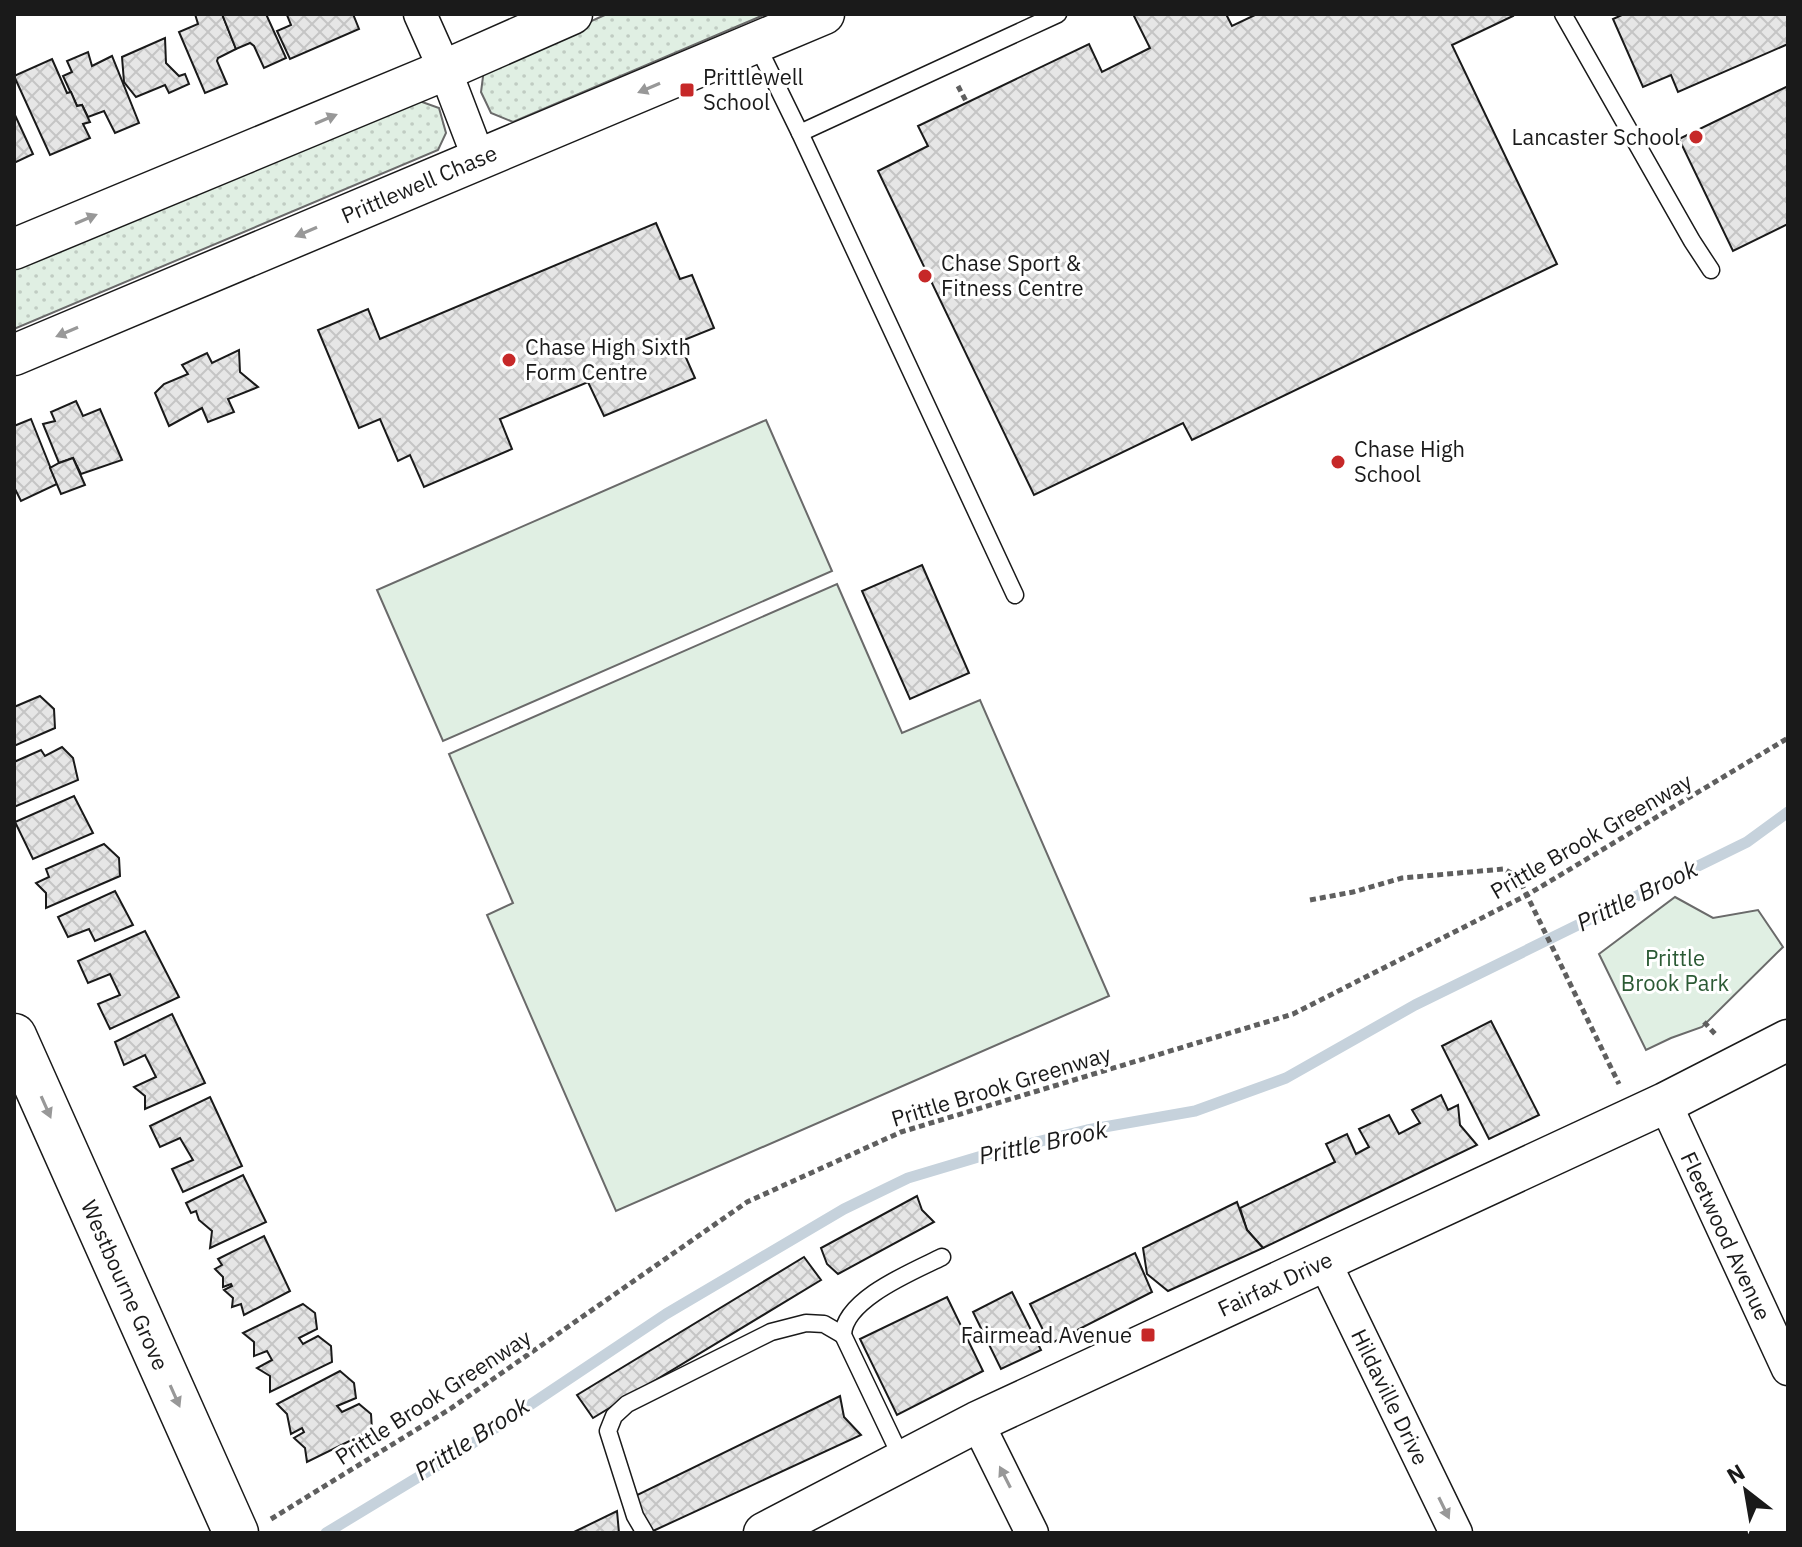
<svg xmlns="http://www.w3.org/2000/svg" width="1802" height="1547" font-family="'IBM Plex Sans',sans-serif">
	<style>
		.grass { fill: url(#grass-dots); stroke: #6a6a6a; stroke-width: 2 }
		.green { fill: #e0efe3; stroke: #6a6a6a; stroke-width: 2 }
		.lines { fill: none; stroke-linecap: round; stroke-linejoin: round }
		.stream { stroke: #c6d2dc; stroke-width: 11 }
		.building { fill: url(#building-cross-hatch); stroke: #1a1a1a; stroke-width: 2 }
		.service-casing { stroke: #1a1a1a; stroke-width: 19 }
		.minor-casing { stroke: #1a1a1a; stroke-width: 35 }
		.tertiary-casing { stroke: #1a1a1a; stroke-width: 43 }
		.primary-casing { stroke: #1a1a1a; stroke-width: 47 }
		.path { stroke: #5f5f5f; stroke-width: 5; stroke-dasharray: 6 4; stroke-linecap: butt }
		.service { stroke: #fff; stroke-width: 16 }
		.minor { stroke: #fff; stroke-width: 32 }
		.tertiary { stroke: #fff; stroke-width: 40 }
		.primary { stroke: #fff; stroke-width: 44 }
		.oneway { fill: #989898 }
		.poi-dot { fill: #c62828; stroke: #fff; stroke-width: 3 }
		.labels { text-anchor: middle; stroke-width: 6; stroke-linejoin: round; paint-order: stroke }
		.poi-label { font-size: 22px; fill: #1a1a1a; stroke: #fff; text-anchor: start }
		.street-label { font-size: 22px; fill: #1a1a1a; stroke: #fff }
		.park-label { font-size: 22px; fill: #2b5a34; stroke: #fff }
		.water-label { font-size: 24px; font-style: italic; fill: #1a1a1a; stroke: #fff }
	</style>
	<defs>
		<pattern id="grass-dots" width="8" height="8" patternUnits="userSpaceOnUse" patternTransform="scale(2)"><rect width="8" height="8" fill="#e0efe3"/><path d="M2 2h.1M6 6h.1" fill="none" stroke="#c0ccc2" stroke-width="1.8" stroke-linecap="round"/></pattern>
		<pattern id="building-cross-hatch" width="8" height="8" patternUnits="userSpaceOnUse" patternTransform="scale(2)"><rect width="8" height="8" fill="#e6e6e6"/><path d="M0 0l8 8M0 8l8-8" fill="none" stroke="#c5c5c5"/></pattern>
	</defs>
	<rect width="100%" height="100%" fill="#fff"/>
	<g class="grass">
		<polygon points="607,14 766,14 513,122 491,113 481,92 484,69"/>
		<polygon points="411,98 439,108 446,133 438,150 14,329 14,269"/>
	</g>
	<g class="green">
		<polygon points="766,420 832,571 443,741 377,590"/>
		<polygon points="837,584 902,733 980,700 1109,996 616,1211 487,915 513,903 449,754"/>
		<polygon points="1675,897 1713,918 1758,910 1783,947 1702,1027 1671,1038 1646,1050 1599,954"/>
	</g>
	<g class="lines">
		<polyline class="stream" points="326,1533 458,1453 666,1314 844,1209 908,1178 995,1152 1087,1130 1195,1111 1286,1078 1415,1005 1747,842 1788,812"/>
	</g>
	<g class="building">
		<polygon points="195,14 222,14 236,49 218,58 217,61 227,84 205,93 179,32 198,24"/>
		<polygon points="222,14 266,14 286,58 264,68 254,46 250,43 236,49"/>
		<polygon points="290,14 353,14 359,29 290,59 277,31 291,25 287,15"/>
		<polygon points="1133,14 1226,14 1232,26 1257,14 1512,14 1513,16 1452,45 1557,264 1192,440 1183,423 1034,495 878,171 928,146 918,126 1089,44 1102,72 1150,48"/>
		<polygon points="1624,14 1788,14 1788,44 1678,92 1671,75 1643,87 1613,19"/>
		<polygon points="165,38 166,63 179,76 185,74 189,84 169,93 165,85 136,97 124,82 122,57"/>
		<polygon points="88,52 92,66 112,56 139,123 115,133 104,111 88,117 82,105 77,106 63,76 72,72 67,61"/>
		<polygon points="52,59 67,93 71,92 77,106 82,105 90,122 83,124 90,138 50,155 14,76"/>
		<polygon points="1788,86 1788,224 1733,251 1679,139"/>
		<polygon points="14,113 33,154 14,163"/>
		<polygon points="656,223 680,279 692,275 714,328 679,342 695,378 604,416 588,382 500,419 512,449 424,487 410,455 398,461 380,419 359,428 318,330 368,309 380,339"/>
		<polygon points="239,350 240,372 258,387 228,399 234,412 208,422 202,408 169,426 155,393 164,384 188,374 182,365 207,353 212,363"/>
		<polygon points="76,401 83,416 100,409 122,460 81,474 73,458 59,463 43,424 55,421 51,412"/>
		<polygon points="31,419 57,484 21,501 14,487 14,445 15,444 14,426"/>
		<polygon points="73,458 85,485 61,494 50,468 59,463"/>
		<polygon points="922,565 969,673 910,699 862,591"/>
		<polygon points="40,696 54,709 55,728 14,746 14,707"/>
		<polygon points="62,747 73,758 78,780 14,807 14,762 41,750 45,756"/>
		<polygon points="74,796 93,833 33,859 15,822"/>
		<polygon points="104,844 119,858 120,876 46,908 46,893 36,883 49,877 46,869"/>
		<polygon points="115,891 133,925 95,941 89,929 68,937 58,917"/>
		<polygon points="145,931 179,997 110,1029 98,1004 120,995 110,974 88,983 78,961"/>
		<polygon points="172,1014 205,1083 145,1109 145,1096 134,1087 156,1077 145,1055 124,1065 115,1042"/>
		<polygon points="1491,1021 1539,1115 1489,1139 1442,1046"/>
		<polygon points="1441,1095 1448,1110 1458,1105 1460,1125 1477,1145 1263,1248 1247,1230 1240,1208 1335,1162 1326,1144 1347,1134 1356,1154 1369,1147 1359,1129 1389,1115 1399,1134 1420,1123 1412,1110"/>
		<polygon points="210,1097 242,1166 183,1192 172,1169 193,1160 180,1138 160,1147 150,1126"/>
		<polygon points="243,1175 266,1222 210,1248 212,1231 199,1220 196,1211 191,1213 186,1203"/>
		<polygon points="917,1196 922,1210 934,1222 838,1274 827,1264 821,1248"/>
		<polygon points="1237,1202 1247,1230 1263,1248 1168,1291 1147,1274 1143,1248"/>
		<polygon points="264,1236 290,1291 244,1315 241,1304 232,1307 233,1298 224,1290 232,1286 231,1284 223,1287 223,1277 215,1269 222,1265 218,1259"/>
		<polygon points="1135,1253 1152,1292 1050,1344 1030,1304"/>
		<polygon points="804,1257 821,1280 593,1418 577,1395"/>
		<polygon points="1012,1292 1041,1350 1001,1369 973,1312"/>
		<polygon points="947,1297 983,1371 897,1415 860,1339"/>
		<polygon points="303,1304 315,1313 317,1329 299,1338 303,1344 318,1336 331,1346 332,1362 270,1392 270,1376 257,1368 272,1360 267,1351 254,1356 254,1342 243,1333"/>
		<polygon points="340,1371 354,1383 356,1398 337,1406 342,1412 359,1404 371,1414 372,1430 307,1462 305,1448 294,1438 304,1432 302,1428 291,1434 287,1414 277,1404"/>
		<polygon points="840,1396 844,1417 861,1435 653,1531 638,1515 635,1496"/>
		<polygon points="617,1511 619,1533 572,1533"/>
	</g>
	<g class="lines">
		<defs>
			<g id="service">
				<polyline points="1563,14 1692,241 1711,270"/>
				<polyline points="756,43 800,133 1015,595"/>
				<polyline points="800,133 1058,14"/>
				<path d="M902 1459 843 1335C844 1299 914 1271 942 1257"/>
				<polyline points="645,1533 635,1516 608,1431 614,1416 627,1404 771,1332 806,1323 824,1324 843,1335"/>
			</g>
			<g id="minor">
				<polyline points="420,14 445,70 479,159"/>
				<polyline points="1665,1103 1788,1369"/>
				<polyline points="1324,1261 1456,1533"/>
				<polyline points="977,1422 1032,1533"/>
			</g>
			<g id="tertiary">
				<polyline points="14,249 445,70 572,14"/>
				<polyline points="14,355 824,14"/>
				<polyline points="764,1533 977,1422 1665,1103 1788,1040"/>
			</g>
			<polyline id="primary" points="14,1036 236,1533"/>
		</defs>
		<use href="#service" class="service-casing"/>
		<use href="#minor" class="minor-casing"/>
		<use href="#tertiary" class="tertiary-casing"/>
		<use href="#primary" class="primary-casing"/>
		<g class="path">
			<polyline points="958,86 967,103"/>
			<polyline points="1310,900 1353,892 1402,878 1504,869 1518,877 1619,1084"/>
			<polyline points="1704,1022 1717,1036"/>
			<polyline points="271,1519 450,1409 747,1202 901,1132 1293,1014 1527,895 1788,738"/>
		</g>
		<use href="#service" class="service"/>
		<use href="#minor" class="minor"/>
		<use href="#tertiary" class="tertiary"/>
		<use href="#primary" class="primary"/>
	</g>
	<defs><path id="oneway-solid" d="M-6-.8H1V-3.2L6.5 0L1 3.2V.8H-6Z" transform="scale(2)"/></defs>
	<g class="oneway">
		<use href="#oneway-solid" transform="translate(649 88) rotate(157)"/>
		<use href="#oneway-solid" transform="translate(326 119) rotate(-23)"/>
		<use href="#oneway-solid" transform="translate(86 219) rotate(-23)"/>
		<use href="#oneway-solid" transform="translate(306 232) rotate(157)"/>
		<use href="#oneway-solid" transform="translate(67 332) rotate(157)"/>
		<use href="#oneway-solid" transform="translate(46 1107) rotate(66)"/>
		<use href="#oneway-solid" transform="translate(175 1396) rotate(66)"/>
		<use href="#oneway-solid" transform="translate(1005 1477) rotate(-117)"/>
		<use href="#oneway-solid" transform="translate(1444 1508) rotate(64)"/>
	</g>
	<g class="poi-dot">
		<rect x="679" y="82" width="16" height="16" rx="4"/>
		<circle cx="1696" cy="137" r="8"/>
		<circle cx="925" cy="276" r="8"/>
		<circle cx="509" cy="360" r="8"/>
		<circle cx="1338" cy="462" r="8"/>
		<rect x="1140" y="1327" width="16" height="16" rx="4"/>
	</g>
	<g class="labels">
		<g class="poi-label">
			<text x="703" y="85">Prittlewell<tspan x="703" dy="25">School</tspan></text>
			<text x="1680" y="145" text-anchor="end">Lancaster School</text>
			<text x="941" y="271">Chase Sport &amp;<tspan x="941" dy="25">Fitness Centre</tspan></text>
			<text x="525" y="355">Chase High Sixth<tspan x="525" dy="25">Form Centre</tspan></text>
			<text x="1354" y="457">Chase High<tspan x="1354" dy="25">School</tspan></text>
			<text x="1132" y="1343" text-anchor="end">Fairmead Avenue</text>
		</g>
		<g class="street-label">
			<text transform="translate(419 184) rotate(-23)" y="8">Prittlewell Chase</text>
			<text transform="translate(1591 836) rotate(-30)" y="8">Prittle Brook Greenway</text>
			<text transform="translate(1001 1086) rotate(-17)" y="8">Prittle Brook Greenway</text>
			<text transform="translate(1726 1236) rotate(65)" y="8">Fleetwood Avenue</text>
			<text transform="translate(1275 1284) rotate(-25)" y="8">Fairfax Drive</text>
			<text transform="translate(125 1285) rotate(66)" y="8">Westbourne Grove</text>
			<text transform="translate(433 1397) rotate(-33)" y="8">Prittle Brook Greenway</text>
			<text transform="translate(1390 1397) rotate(64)" y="8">Hildaville Drive</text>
		</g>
		<g class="park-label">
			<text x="1675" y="966">Prittle<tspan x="1675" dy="25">Brook Park</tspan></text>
		</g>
		<g class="water-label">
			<text transform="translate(1637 896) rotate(-26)" y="8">Prittle Brook</text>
			<text transform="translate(1043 1143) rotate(-12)" y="8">Prittle Brook</text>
			<text transform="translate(472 1439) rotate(-33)" y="8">Prittle Brook</text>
		</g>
	</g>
	<rect width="1802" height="1547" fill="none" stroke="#1a1a1a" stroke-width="32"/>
	<g transform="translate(1746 1491) rotate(329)" stroke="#ffffff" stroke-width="6" paint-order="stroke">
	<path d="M0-6L14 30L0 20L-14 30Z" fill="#1a1a1a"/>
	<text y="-12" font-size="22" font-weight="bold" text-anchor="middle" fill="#1a1a1a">N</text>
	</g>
</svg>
